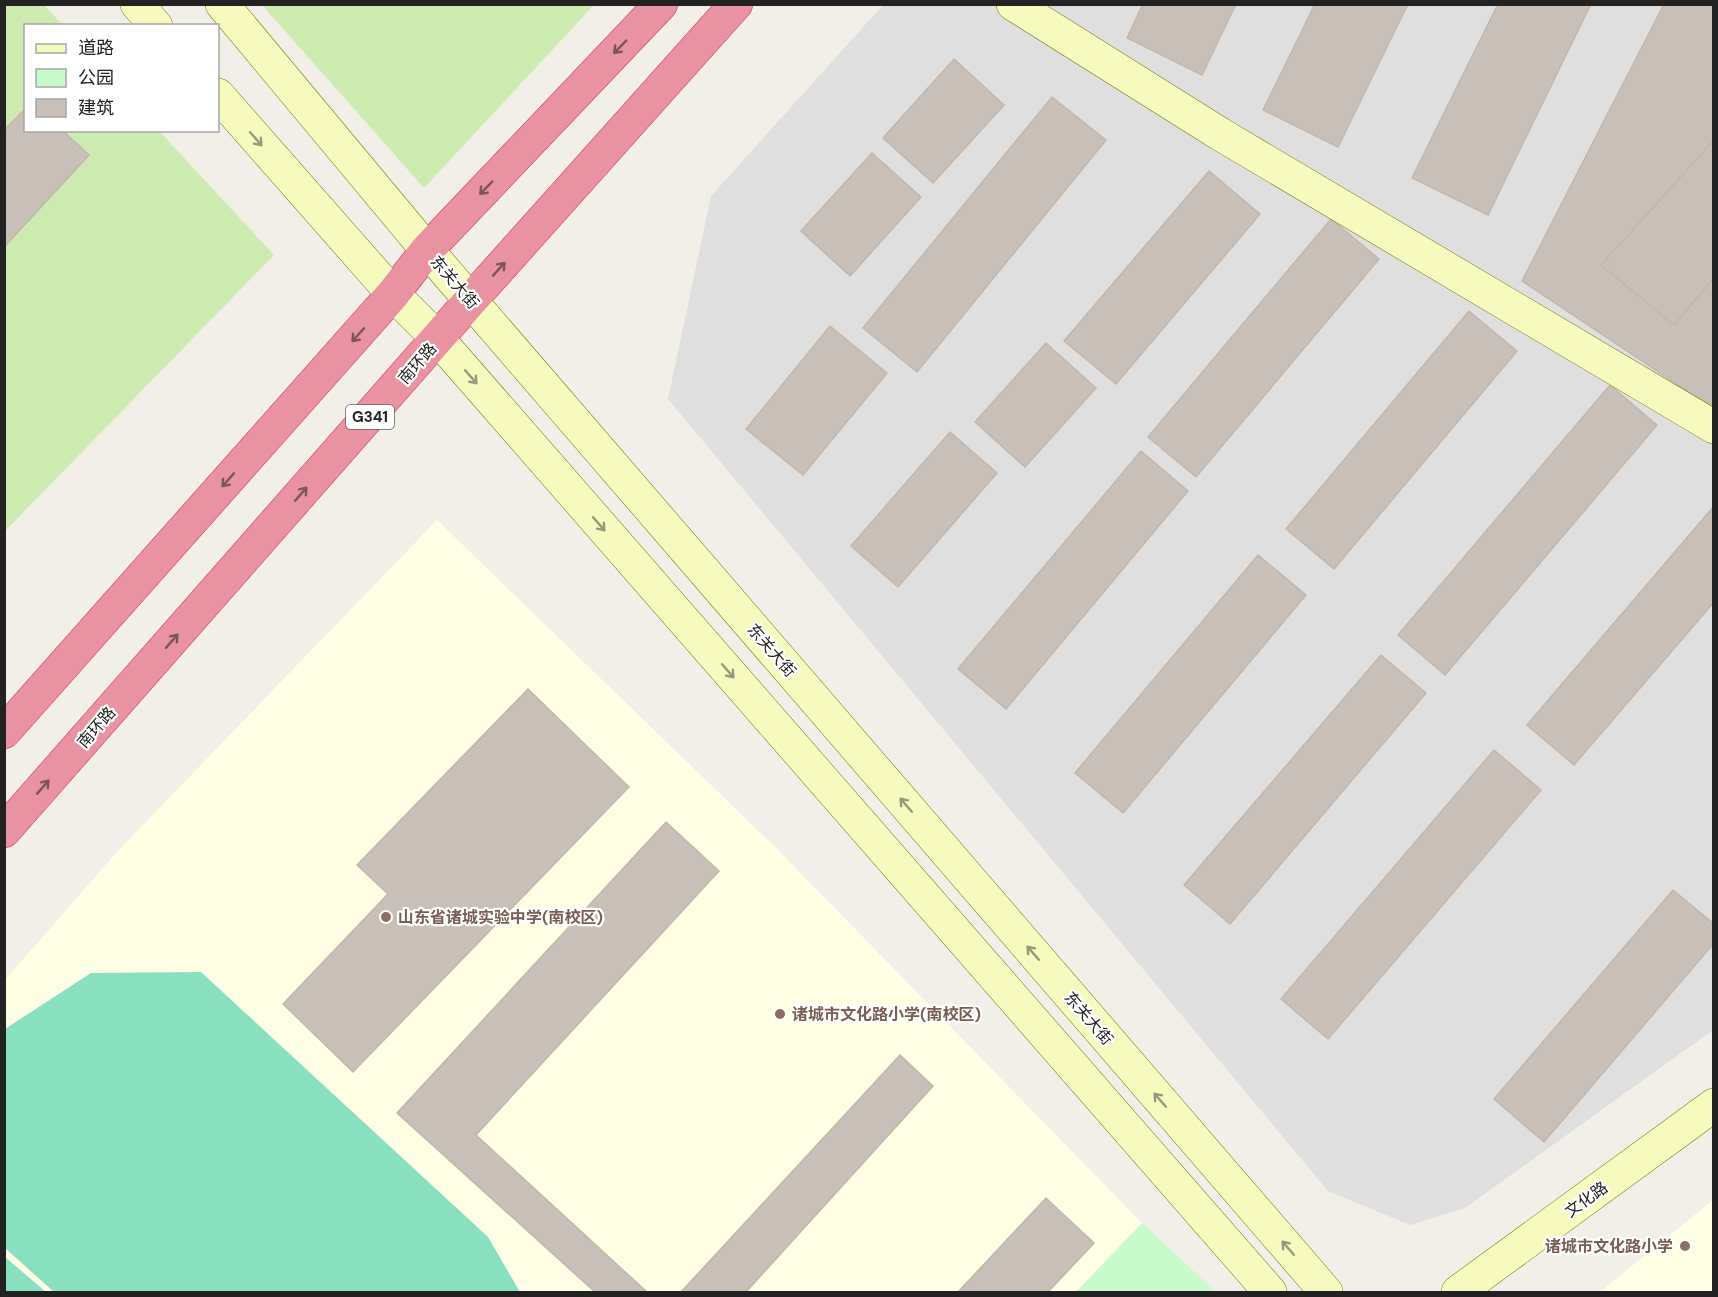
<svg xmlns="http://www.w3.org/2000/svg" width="1718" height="1297" font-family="'DM Sans','Noto Sans SC',sans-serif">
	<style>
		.residential { fill: #e0dfdf }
		.education { fill: #ffffe5 }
		.grass { fill: #cdebb0 }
		.park { fill: #c8facc }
		.pitch { fill: #88e0be }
		.building { fill: #c7bfb8; stroke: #c4b6ab; stroke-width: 1.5 }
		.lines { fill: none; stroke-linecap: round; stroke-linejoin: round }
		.secondary-casing { stroke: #707d05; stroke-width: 34 }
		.highway-casing { stroke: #dc2a67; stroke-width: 34 }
		.secondary { stroke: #f7fabf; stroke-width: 33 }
		.highway { stroke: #e892a2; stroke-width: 33 }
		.oneway { stroke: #7b545c }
		.oneway2 { stroke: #979978 }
		.education-dot { fill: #8d6e63; stroke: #fff; stroke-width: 2 }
		.labels { text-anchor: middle; stroke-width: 4.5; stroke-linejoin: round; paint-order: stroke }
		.shield { fill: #fff; stroke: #646464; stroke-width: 1.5 }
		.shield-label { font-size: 15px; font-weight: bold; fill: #222 }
		.street-label { font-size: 16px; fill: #222; stroke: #fff }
		.education-label { font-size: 16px; font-weight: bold; fill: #785e54; stroke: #fff; text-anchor: start }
	</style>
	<rect width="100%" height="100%" fill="#f2efe9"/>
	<polygon class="residential" points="883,5 1713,5 1713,1030 1465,1208 1410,1225 1328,1191 668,399 711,196"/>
	<g class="education">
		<polygon points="437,520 776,848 1142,1223 1076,1292 5,1292 5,980 115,854"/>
		<polygon points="1713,1200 1713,1292 1600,1292"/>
	</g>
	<g class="grass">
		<polygon points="5,5 44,5 63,25 26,26 26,130 159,131 274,255 5,531"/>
		<polygon points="262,5 594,5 424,188"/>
	</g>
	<polygon class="park" points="1142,1223 1216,1292 1076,1292"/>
	<g class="pitch">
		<polygon points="201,972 488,1237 520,1292 54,1292 5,1248 5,1029 91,973"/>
		<polygon points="5,1257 46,1292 5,1292"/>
	</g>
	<g class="building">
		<polygon points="1143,4 1236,4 1202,75 1127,38"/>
		<polygon points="1315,4 1408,4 1338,147 1263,110"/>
		<polygon points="1498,4 1591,4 1488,215 1412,178"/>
		<polygon points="1664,4 1714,4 1714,409 1522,281"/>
		<polygon points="954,59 1004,105 933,183 883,138"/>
		<polygon points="1052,97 1106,140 917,372 863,328"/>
		<polygon points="26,108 26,130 62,130 89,155 4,247 4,130"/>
		<polygon points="1714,140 1714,278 1674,325 1601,265"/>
		<polygon points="872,153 921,197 850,276 801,231"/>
		<polygon points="1209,171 1260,214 1116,384 1064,341"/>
		<polygon points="1331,219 1379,259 1196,477 1148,437"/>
		<polygon points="1469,311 1517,351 1334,569 1286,529"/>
		<polygon points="830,326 887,373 803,475 746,429"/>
		<polygon points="1046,343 1096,388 1025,467 975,422"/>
		<polygon points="1610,385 1657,425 1445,675 1398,635"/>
		<polygon points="950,432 997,473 898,587 851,546"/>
		<polygon points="1141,451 1188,491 1006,709 958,669"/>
		<polygon points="1714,506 1714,602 1574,765 1527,725"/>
		<polygon points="1258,555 1306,595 1123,813 1075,773"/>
		<polygon points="1381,655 1426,693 1230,924 1184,885"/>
		<polygon points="528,689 629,787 353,1072 283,1004 388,894 357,865"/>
		<polygon points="1494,750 1541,790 1328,1039 1281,999"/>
		<polygon points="666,822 719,871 476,1135 647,1292 595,1292 397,1113"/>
		<polygon points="1673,890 1714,924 1714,943 1544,1142 1494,1099"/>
		<polygon points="900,1055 933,1086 746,1292 681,1292"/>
		<polygon points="1046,1198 1094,1243 1048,1292 958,1292"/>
	</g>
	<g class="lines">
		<defs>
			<g id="secondary">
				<polyline points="137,4 156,26"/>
				<polyline points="222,4 427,250 1326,1292"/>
				<polyline points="1013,4 1220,134 1714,427"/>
				<polyline points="218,95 393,294 438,339 1270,1292"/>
				<polyline points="1458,1292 1714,1105"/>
			</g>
			<g id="highway">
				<polyline points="4,732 393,294 427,250 661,4"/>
				<polyline points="4,831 471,300 736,4"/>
			</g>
		</defs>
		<use href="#secondary" class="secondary-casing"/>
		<use href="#highway" class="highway-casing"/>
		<use href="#secondary" class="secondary"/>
		<use href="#highway" class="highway"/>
	</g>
	<defs><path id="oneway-shaft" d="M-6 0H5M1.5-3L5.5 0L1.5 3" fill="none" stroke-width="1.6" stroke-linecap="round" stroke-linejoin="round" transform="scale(1.5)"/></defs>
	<g class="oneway">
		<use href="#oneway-shaft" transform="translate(620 47) rotate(134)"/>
		<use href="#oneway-shaft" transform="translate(486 188) rotate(134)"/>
		<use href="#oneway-shaft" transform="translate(499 269) rotate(-48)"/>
		<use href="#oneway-shaft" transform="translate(358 335) rotate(132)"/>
		<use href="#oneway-shaft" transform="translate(228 480) rotate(132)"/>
		<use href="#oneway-shaft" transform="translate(301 494) rotate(-49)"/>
		<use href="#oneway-shaft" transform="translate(172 641) rotate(-49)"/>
		<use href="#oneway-shaft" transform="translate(43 787) rotate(-49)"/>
	</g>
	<g class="oneway2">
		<use href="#oneway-shaft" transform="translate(256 139) rotate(49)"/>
		<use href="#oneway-shaft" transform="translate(471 377) rotate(49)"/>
		<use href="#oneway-shaft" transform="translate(599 524) rotate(49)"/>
		<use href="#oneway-shaft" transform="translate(728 671) rotate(49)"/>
		<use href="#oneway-shaft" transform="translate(906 805) rotate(-131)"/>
		<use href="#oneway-shaft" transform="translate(1033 953) rotate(-131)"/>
		<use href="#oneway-shaft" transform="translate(1160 1100) rotate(-131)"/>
		<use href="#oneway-shaft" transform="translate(1288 1248) rotate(-131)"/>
	</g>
	<g class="education-dot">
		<circle cx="386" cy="917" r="6"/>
		<circle cx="780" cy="1014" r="6"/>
		<circle cx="1685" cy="1246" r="6"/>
	</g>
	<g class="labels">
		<rect class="shield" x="346" y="405" width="48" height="24" rx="4.5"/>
		<g class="shield-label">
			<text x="370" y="422">G341</text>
		</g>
		<g class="street-label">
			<text transform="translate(455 282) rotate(49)" y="6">东关大街</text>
			<text transform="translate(417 363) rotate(-49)" y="6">南环路</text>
			<text transform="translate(772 650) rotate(49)" y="6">东关大街</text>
			<text transform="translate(96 727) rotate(-49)" y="6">南环路</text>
			<text transform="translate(1089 1018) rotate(49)" y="6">东关大街</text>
			<text transform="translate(1586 1199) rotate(-36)" y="6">文化路</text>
		</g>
		<g class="education-label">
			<text x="398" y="923">山东省诸城实验中学(南校区)</text>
			<text x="792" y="1020">诸城市文化路小学(南校区)</text>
			<text x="1673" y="1252" text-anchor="end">诸城市文化路小学</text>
		</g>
	</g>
	<rect width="1718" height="1297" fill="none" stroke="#222222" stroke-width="12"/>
	<rect x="24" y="24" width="195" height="108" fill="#ffffff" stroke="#a7a7a7" stroke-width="1.5"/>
	<rect x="36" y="44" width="30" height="9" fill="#f7fabf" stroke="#a7a7a7" stroke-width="1.5"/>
	<text x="78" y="54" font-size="18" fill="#222222">道路</text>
	<rect x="36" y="69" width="30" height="18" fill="#c8facc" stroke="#a7a7a7" stroke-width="1.5"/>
	<text x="78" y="84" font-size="18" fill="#222222">公园</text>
	<rect x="36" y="99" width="30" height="18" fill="#c7bfb8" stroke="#a7a7a7" stroke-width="1.5"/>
	<text x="78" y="114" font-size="18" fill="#222222">建筑</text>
</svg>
